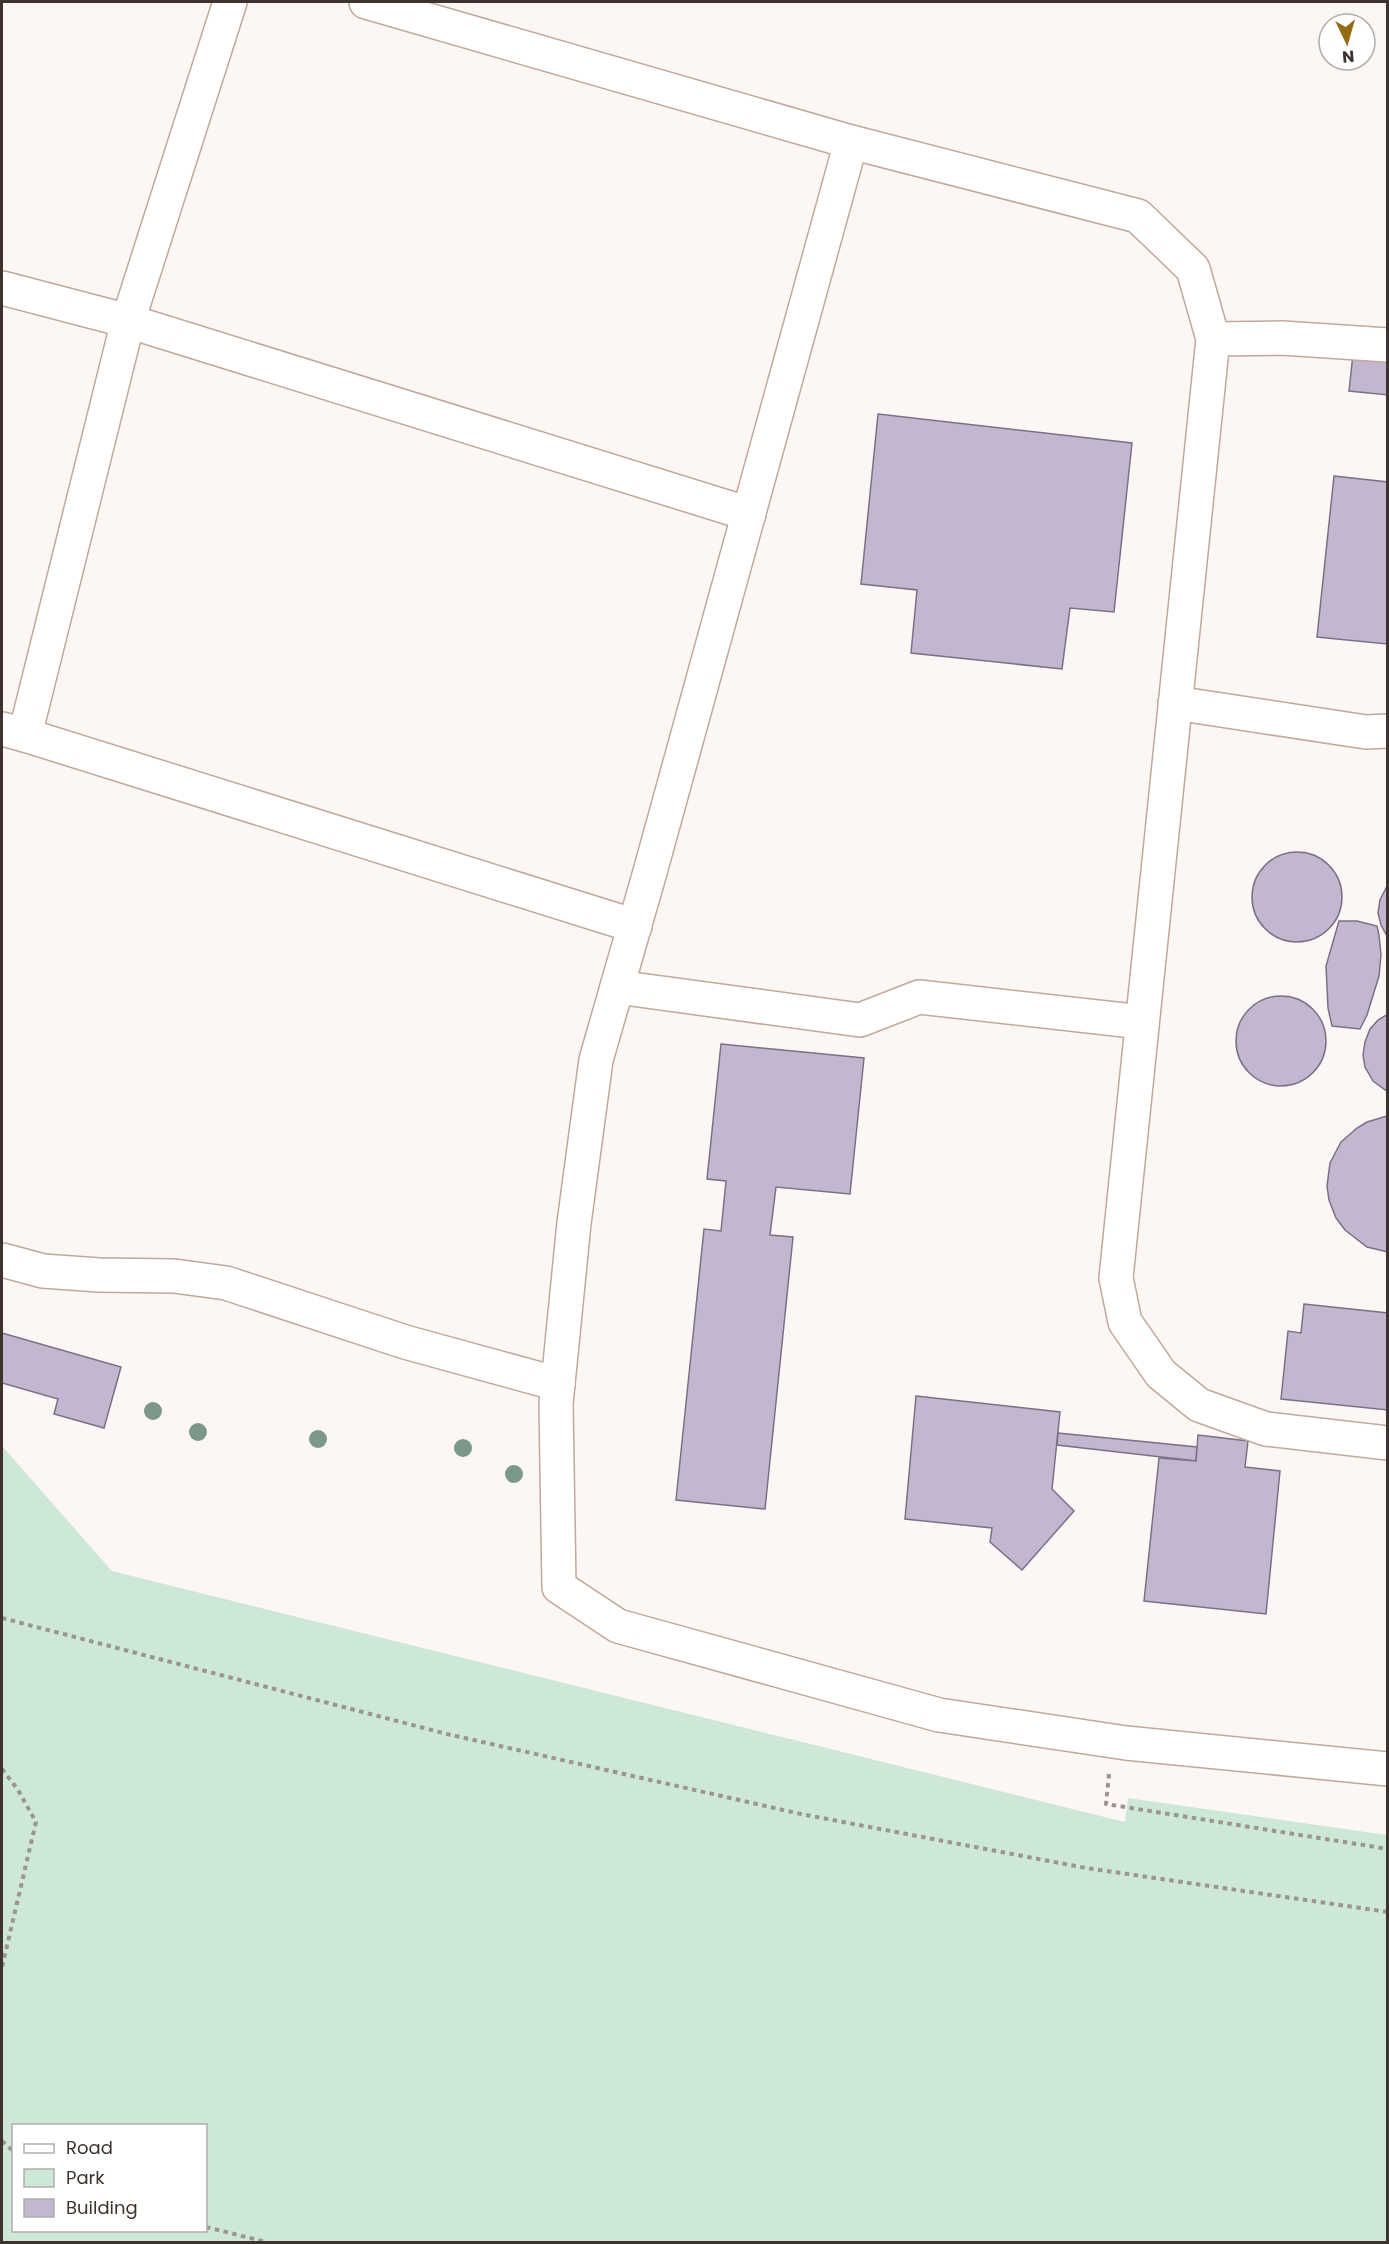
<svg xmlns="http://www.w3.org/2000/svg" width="1389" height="2244" font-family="Poppins,sans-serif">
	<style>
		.green { fill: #cee8d7; fill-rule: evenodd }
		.building { fill: #c2b7cf; stroke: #7b7187; stroke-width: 1.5 }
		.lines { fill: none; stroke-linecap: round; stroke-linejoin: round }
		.minor-casing { stroke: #c1a89a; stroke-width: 36 }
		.path { stroke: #9c9490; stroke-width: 4; stroke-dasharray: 4.5 4.5; stroke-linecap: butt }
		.minor { stroke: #fff; stroke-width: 33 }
		.tree { fill: #7b9888 }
	</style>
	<rect width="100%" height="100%" fill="#fcf7f4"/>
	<path class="green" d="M2 1446 112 1571 1125 1822 1128 1798 1387 1835V2242H2ZM14 2126H206V2230H14Z"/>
	<g class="building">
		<polygon points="1353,354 1388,357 1388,395 1349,391"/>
		<polygon points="878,414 1132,443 1114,612 1070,608 1062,669 911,653 917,590 861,584"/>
		<polygon points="1334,476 1388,482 1387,644 1317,637"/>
		<circle cx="1297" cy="897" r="45"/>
		<polygon points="1388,884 1388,938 1381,925 1378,913 1380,900"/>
		<polygon points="1339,921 1357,921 1377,926 1379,935 1381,955 1379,976 1367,1015 1360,1029 1332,1026 1328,1008 1326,966"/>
		<circle cx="1281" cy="1041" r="45"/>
		<polygon points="1388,1014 1388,1092 1373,1081 1365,1067 1363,1055 1365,1042 1370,1029 1378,1020"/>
		<polygon points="721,1044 864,1058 850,1194 776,1187 770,1235 793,1237 765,1509 676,1500 704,1229 721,1231 726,1181 707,1179"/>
		<polygon points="1387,1116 1388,1116 1388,1252 1367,1247 1345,1230 1336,1218 1329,1200 1327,1186 1330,1163 1341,1142 1357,1128 1367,1122"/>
		<polygon points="1304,1304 1388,1313 1388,1410 1281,1399 1288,1331 1301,1333"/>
		<polygon points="2,1333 121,1367 104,1428 54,1414 58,1399 2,1383"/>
		<polygon points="916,1396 1060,1412 1052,1489 1074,1511 1022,1570 990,1542 992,1528 905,1519"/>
		<polygon points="1058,1433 1197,1447 1196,1461 1057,1445"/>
		<polygon points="1198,1435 1248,1441 1245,1467 1280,1471 1266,1614 1144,1601 1159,1458 1196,1461"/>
	</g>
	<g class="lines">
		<defs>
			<g id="minor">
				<polyline points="366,2 851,142 1138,216 1193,269 1213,339 1116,1278 1125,1322 1161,1374 1199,1405 1266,1429 1388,1443"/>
				<polyline points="851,142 650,872 596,1060 574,1223 556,1404 559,1587 618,1626 939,1715 1126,1743 1388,1769"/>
				<polyline points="2,288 128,321 749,514"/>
				<polyline points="1213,339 1282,338 1388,345"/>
				<polyline points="1175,703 1366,732 1388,731"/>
				<polyline points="2,729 25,735 128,321 230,2"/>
				<polyline points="25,735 635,926"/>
				<polyline points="617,987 860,1020 919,997 1142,1022"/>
				<polyline points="2,1260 43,1271 99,1275 174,1276 226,1283 405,1342 558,1384"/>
			</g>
		</defs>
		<use href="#minor" class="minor-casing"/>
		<g class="path">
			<polyline points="2,1618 447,1734 801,1814 1086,1868 1388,1912"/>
			<polyline points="2,1769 18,1790 36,1822 2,1967"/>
			<polyline points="1109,1774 1106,1804 1388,1849"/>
			<polyline points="2,2141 14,2152"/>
			<polyline points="206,2227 266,2242"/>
		</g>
		<use href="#minor" class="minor"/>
	</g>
	<g class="tree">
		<circle cx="153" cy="1411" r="9"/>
		<circle cx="198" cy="1432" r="9"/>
		<circle cx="318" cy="1439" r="9"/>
		<circle cx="463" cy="1448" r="9"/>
		<circle cx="514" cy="1474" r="9"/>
	</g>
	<rect width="1389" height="2244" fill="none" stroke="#3d322d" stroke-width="6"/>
	<rect x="12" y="2124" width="195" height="108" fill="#ffffff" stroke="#b1adab" stroke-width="1.5"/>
	<rect x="24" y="2144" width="30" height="9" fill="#ffffff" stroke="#b1adab" stroke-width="1.5"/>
	<text x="66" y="2154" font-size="18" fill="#3d322d">Road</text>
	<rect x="24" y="2169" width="30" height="18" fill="#cee8d7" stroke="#b1adab" stroke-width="1.5"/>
	<text x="66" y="2184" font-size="18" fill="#3d322d">Park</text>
	<rect x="24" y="2199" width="30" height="18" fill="#c2b7cf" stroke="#b1adab" stroke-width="1.5"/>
	<text x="66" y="2214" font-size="18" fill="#3d322d">Building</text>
	<g transform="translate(1347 42) rotate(175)"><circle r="28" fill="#ffffff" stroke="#b1adab" stroke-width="1.5"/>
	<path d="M0-4.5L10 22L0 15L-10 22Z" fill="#946b15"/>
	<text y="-9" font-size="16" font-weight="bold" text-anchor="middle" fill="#3d322d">N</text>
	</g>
</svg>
